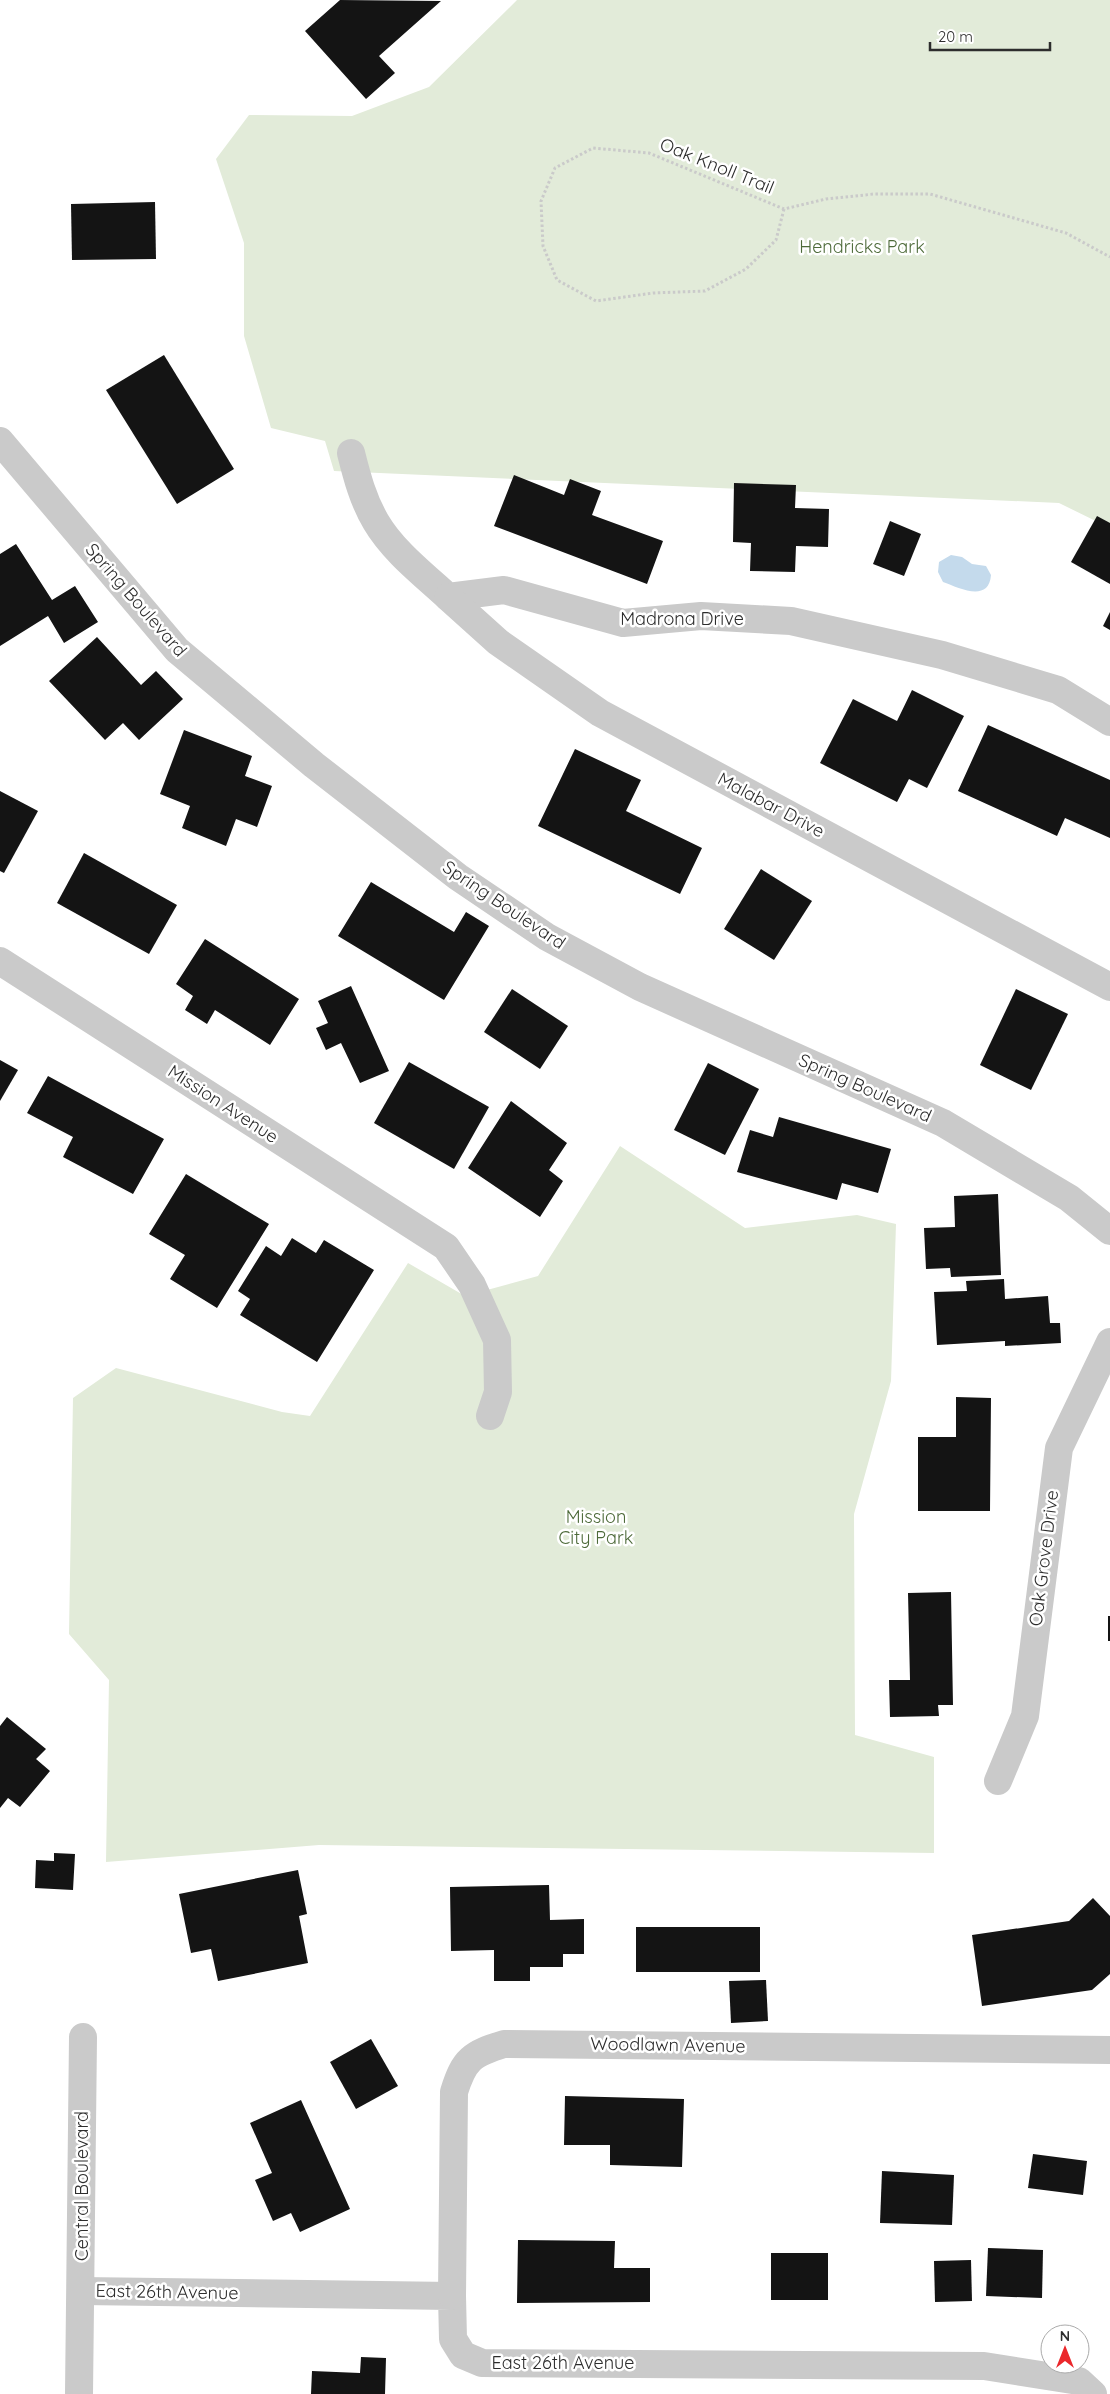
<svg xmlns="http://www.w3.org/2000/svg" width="1110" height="2394" font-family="Quicksand,sans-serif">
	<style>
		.green { fill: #e2ebd9 }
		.water { fill: #c4daec }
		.building { fill: #141414 }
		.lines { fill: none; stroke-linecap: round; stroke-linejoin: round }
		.path { stroke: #cacaca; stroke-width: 3; stroke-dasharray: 2.5 2.5; stroke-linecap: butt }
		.minor { stroke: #cacaca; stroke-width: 28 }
		.labels { text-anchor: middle; stroke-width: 5; stroke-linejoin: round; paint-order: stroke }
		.street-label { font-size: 18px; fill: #2d2d2d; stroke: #fff }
		.park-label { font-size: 18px; fill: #4d6a39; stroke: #fff }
	</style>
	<rect width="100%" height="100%" fill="#fff"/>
	<g class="green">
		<polygon points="517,0 1110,0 1110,528 1059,503 334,471 325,441 271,428 244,336 244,243 216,159 249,115 352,116 429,87"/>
		<polygon points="620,1146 745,1228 857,1215 896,1224 891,1381 854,1514 855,1735 934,1757 934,1853 319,1845 106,1862 109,1680 69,1634 73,1398 116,1368 282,1412 310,1416 408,1263 465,1296 538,1276"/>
	</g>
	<path class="water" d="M951 555 962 557 972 564 986 566 991 575C989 603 959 588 943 582L938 572 939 562Z"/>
	<g class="building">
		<polygon points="340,0 441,1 379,56 395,73 366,99 305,31"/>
		<polygon points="155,202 156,259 72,260 71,204"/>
		<polygon points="164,355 234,469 177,504 106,390"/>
		<polygon points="514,475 564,495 570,479 601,491 592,515 663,541 647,584 494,526"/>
		<polygon points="734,483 796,485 795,508 829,509 828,547 796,546 795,572 750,571 751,543 733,542"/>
		<polygon points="1097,516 1110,523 1110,584 1071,562"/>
		<polygon points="890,521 921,534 904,576 873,564"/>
		<polygon points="16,544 52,600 75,586 98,622 64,643 48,616 0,646 0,554"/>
		<polygon points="1110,612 1110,630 1103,626"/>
		<polygon points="97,637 141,685 156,671 183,699 139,740 123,723 105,740 49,681"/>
		<polygon points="912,690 964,716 927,788 909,779 897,802 820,763 853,699 897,721"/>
		<polygon points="988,725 1110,780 1110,838 1065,818 1057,836 958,791"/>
		<polygon points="184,730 252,756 245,776 272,786 257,827 236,819 226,846 182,828 190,806 160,794"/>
		<polygon points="575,749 641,780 626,811 702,848 680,894 538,826"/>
		<polygon points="0,791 38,811 4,873 0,871"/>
		<polygon points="84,853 177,905 149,954 57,903"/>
		<polygon points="761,869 812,901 774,960 724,929"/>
		<polygon points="371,882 454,932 466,912 489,926 444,1000 338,936"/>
		<polygon points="205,939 299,999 270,1045 215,1010 207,1024 185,1010 193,996 176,984"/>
		<polygon points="351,986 389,1071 360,1083 341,1043 326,1050 316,1028 328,1023 318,1001"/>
		<polygon points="512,989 568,1026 540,1069 484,1032"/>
		<polygon points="1016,989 1068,1014 1031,1090 980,1065"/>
		<polygon points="0,1060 18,1070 0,1101"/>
		<polygon points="409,1062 489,1107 454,1169 374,1123"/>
		<polygon points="708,1063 759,1089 725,1155 674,1130"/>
		<polygon points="48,1076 164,1139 133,1194 63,1157 73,1137 27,1113"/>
		<polygon points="511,1101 567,1143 549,1170 563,1181 540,1217 468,1168"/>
		<polygon points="779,1117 891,1149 878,1193 842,1183 837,1200 737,1172 750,1130 773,1137"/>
		<polygon points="186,1174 269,1224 217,1308 170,1279 185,1255 149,1234"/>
		<polygon points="998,1194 1001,1275 951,1277 950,1268 926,1269 924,1228 955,1227 954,1196"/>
		<polygon points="292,1238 316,1253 324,1240 374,1270 317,1362 240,1315 250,1299 238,1291 266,1246 281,1256"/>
		<polygon points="1004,1279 1005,1299 1048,1296 1050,1323 1060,1323 1061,1343 1005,1346 1005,1341 937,1345 934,1292 967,1291 966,1281"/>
		<polygon points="956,1397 991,1398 990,1511 918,1511 918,1437 956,1437"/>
		<polygon points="951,1592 953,1705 938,1705 939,1716 890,1717 889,1680 910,1680 908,1593"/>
		<rect x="1108" y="1616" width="2" height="25"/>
		<polygon points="7,1717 46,1749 36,1759 50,1771 20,1807 8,1798 0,1808 0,1726"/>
		<polygon points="54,1853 75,1854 73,1890 35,1888 36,1860 54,1861"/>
		<polygon points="298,1870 307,1914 299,1916 308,1963 218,1981 211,1949 191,1953 179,1894"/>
		<polygon points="549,1885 550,1920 584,1919 584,1954 563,1954 563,1967 530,1967 530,1981 494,1981 494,1950 451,1951 450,1887"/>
		<polygon points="1093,1898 1110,1916 1110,1974 1092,1990 982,2006 972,1935 1069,1921"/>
		<rect x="636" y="1927" width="124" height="45"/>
		<polygon points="766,1980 768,2021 731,2023 729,1981"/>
		<polygon points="371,2039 398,2086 356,2109 330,2062"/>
		<polygon points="565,2096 684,2099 682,2167 610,2165 610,2145 564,2145"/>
		<polygon points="301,2100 350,2209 300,2232 291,2213 273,2221 255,2180 272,2173 250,2123"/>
		<polygon points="1033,2154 1087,2161 1083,2195 1028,2188"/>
		<polygon points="882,2171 954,2175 952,2225 880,2223"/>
		<polygon points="518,2240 615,2241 614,2268 650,2268 650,2302 517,2303"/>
		<polygon points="988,2248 1043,2250 1042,2298 986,2296"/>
		<rect x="771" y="2253" width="57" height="47"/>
		<polygon points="971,2260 972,2301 935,2302 934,2261"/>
		<polygon points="361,2357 386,2358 385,2394 311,2394 312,2371 360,2373"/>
	</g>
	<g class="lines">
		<polyline class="path" points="784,209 776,240 746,269 705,291 653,293 596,301 557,280 543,246 541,201 555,168 593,148 649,153 784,209 826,199 874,194 930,194 1066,233 1110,257"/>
		<g class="minor">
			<polyline points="0,441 177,650 314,765 458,877 547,937 640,987 943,1123 1069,1198 1110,1231"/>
			<path d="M351 453C357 477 363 500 376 522 393 551 423 574 448 597L504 590 623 623 701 616 791 621 942 655 1058 690 1110 722"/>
			<polyline points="448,597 498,642 600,713 1110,987"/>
			<polyline points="0,961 446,1247 472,1285 497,1340 498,1392 490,1416"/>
			<polyline points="998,1781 1025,1716 1059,1448 1110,1342"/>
			<polyline points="81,2291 452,2296 453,2339 463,2355 482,2363 984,2366 1079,2381 1093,2394"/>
			<path d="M452 2296 454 2092C464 2059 472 2054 504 2044L1110 2050"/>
			<polyline points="79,2394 83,2037"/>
		</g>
	</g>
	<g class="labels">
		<g class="street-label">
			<text transform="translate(717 166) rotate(22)" y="6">Oak Knoll Trail</text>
			<text transform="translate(136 600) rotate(49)" y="6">Spring Boulevard</text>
			<text x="682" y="625">Madrona Drive</text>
			<text transform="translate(771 805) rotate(28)" y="6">Malabar Drive</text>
			<text transform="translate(504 905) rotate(34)" y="6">Spring Boulevard</text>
			<text transform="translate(865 1088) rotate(24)" y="6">Spring Boulevard</text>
			<text transform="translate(223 1104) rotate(33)" y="6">Mission Avenue</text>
			<text transform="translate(1044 1558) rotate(-83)" y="6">Oak Grove Drive</text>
			<text transform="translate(668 2045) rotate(1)" y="6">Woodlawn Avenue</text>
			<text transform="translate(82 2186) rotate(-90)" y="6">Central Boulevard</text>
			<text transform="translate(167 2292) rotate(1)" y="6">East 26th Avenue</text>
			<text x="563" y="2369">East 26th Avenue</text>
		</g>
		<g class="park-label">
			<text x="862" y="253">Hendricks Park</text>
			<text x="596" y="1523">Mission<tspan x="596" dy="21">City Park</tspan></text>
		</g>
	</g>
	<g transform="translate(1065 2349)"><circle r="24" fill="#ffffff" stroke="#ababab"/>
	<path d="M0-4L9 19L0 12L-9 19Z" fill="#eb272b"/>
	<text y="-8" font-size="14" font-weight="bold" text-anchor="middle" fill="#2d2d2d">N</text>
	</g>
	<path d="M930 42v8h120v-8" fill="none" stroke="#2d2d2d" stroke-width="2.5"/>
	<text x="938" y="42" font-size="15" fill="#2d2d2d" stroke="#ffffff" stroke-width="4" paint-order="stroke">20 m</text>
</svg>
